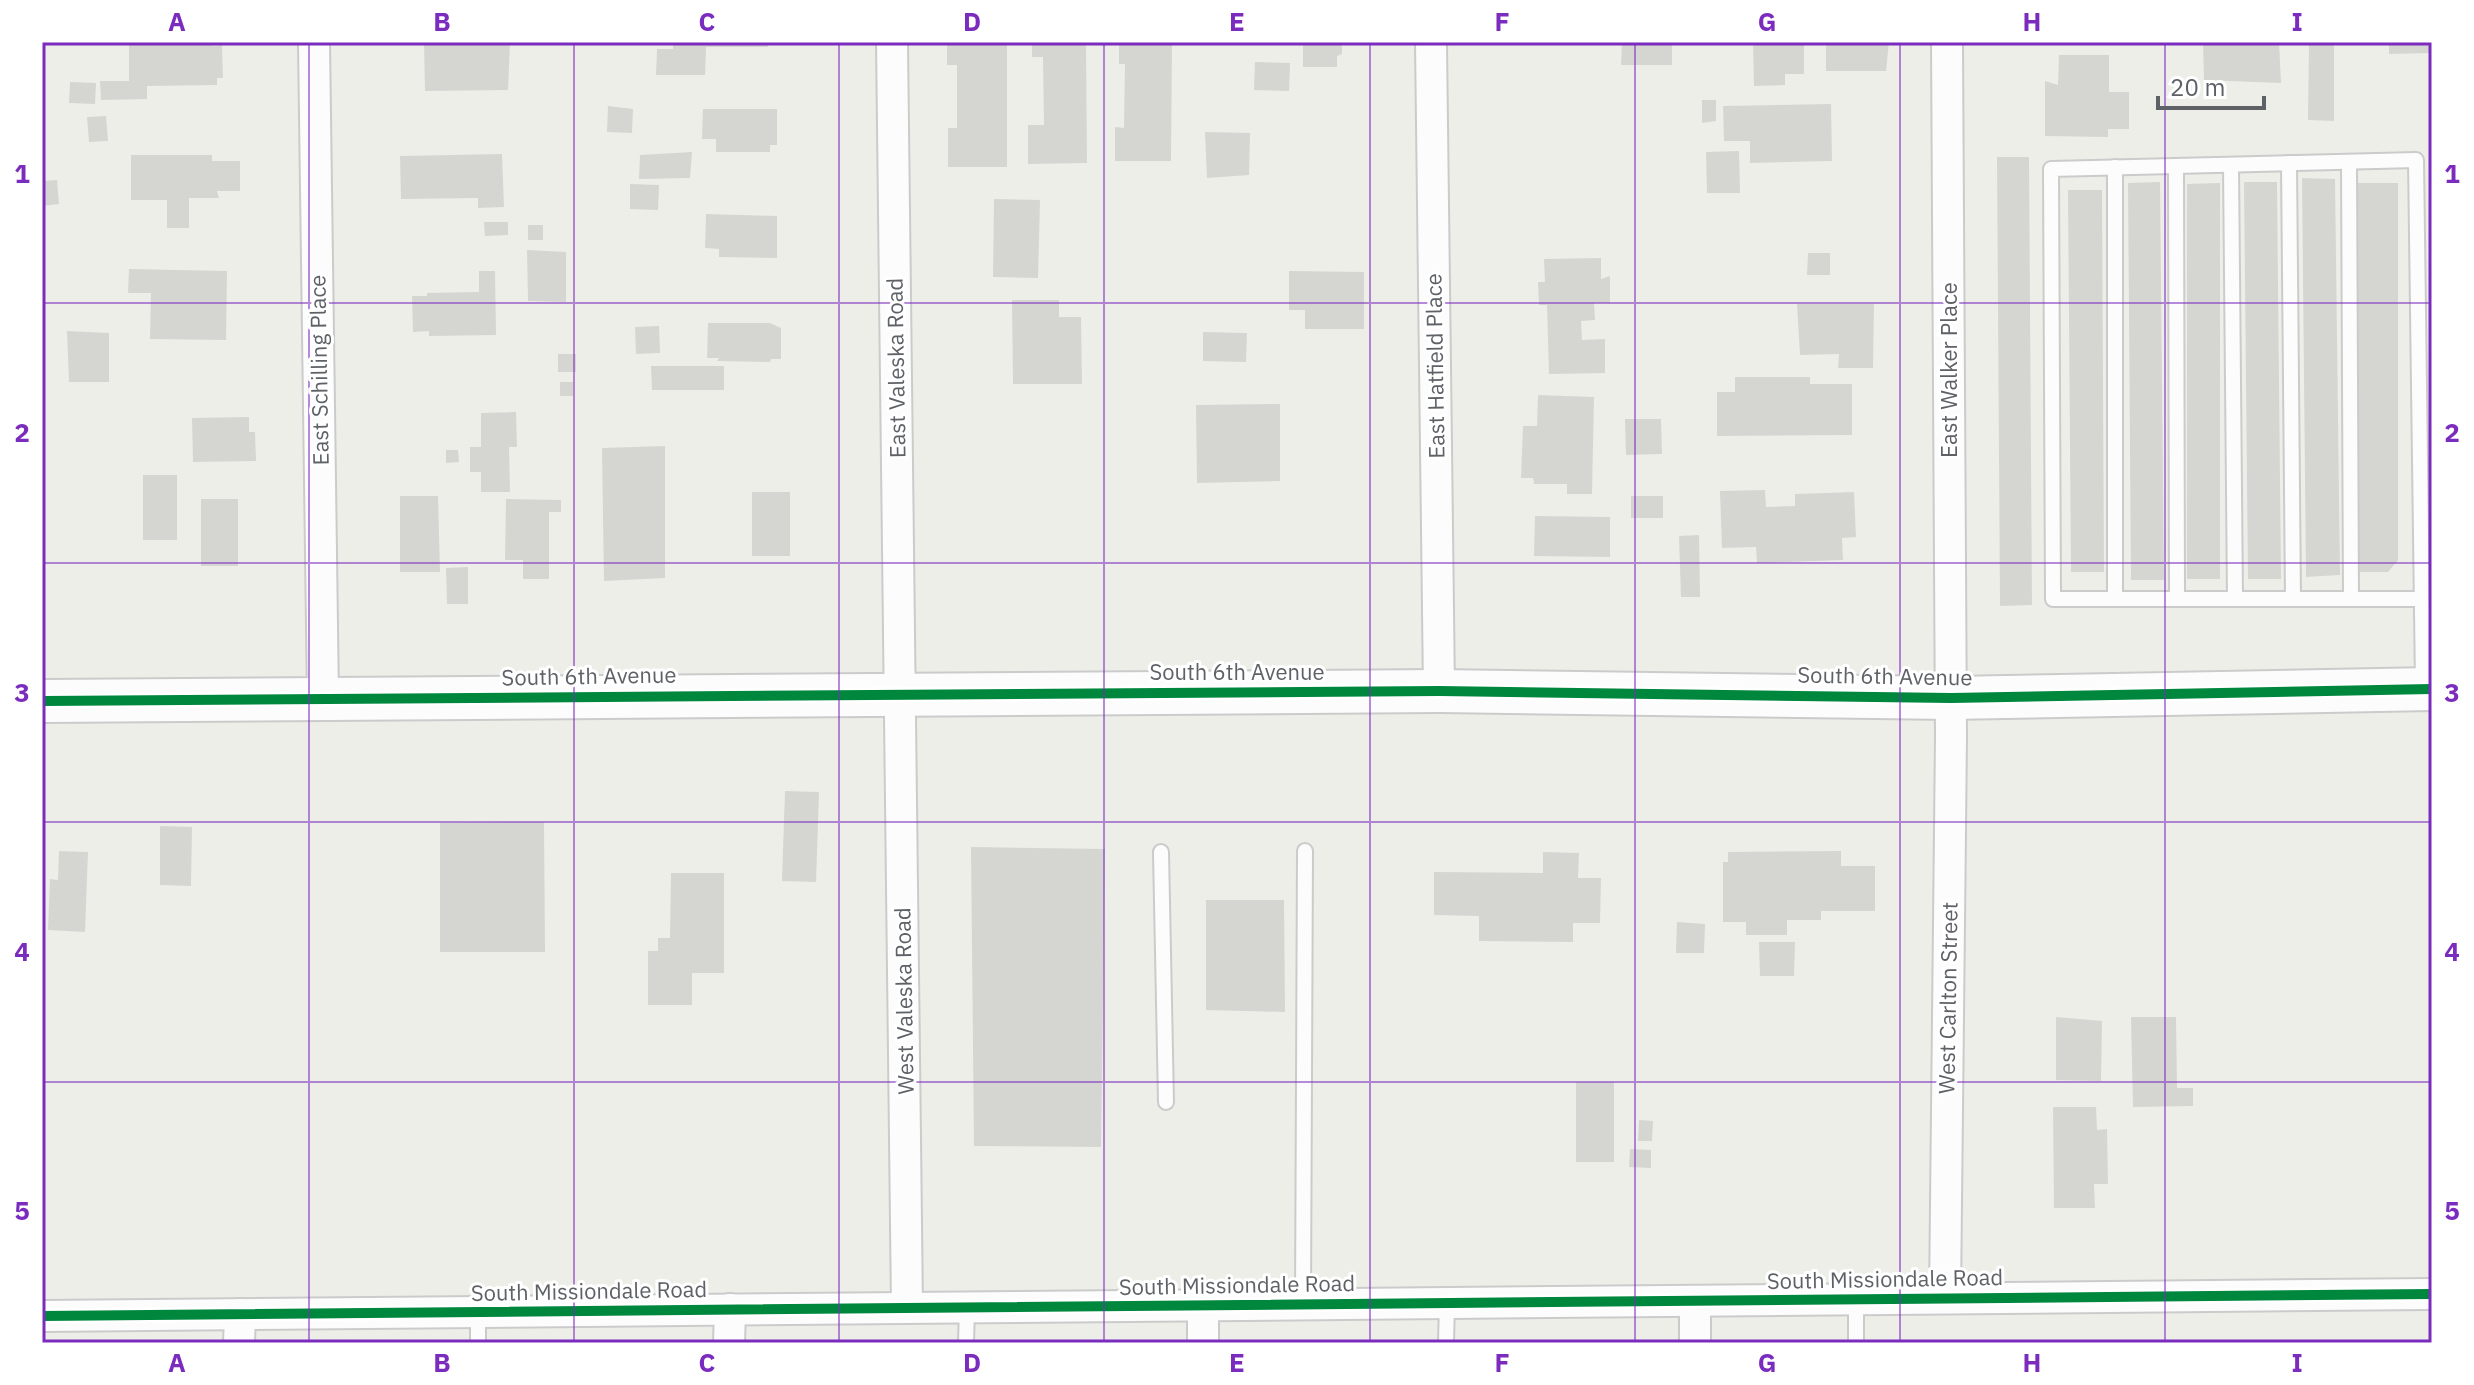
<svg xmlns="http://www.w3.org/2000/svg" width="2474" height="1385" font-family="'IBM Plex Sans',sans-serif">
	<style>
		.building { fill: #d5d5d2 }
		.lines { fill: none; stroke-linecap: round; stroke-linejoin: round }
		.lane-casing { stroke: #cbcbcb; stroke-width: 18 }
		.street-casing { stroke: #cbcbcb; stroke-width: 34 }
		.secondary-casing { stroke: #cbcbcb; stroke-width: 46 }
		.lane { stroke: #fcfcfc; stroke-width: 14 }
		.street { stroke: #fcfcfc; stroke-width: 30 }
		.secondary { stroke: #fcfcfc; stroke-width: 42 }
		.cycleway-casing { stroke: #fff; stroke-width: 15 }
		.cycleway { stroke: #00873e; stroke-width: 10 }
		.grid { fill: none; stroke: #7b2cbf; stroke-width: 2; stroke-opacity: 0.55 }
		.labels { text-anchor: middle; stroke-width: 6; stroke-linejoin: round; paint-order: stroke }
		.street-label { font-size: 22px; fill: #5e6267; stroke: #fff }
		.neatline { fill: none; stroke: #7b2cbf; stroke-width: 3 }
		.grid-label { font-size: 26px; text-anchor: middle; font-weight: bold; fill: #7b2cbf }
	</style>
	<rect width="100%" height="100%" fill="#eeeee9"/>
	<g class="building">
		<polygon points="129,42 213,42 213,46 222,45 223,78 217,78 217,85 147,86 147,99 101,100 100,81 129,81"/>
		<polygon points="424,42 510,42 508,90 425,91"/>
		<polygon points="673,42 768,42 768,47 706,47 705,75 656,75 657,49 673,49"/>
		<polygon points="947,42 1007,42 1007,167 948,167 948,128 957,128 957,65 947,65"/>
		<polygon points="1032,42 1086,42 1087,163 1028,164 1028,125 1044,125 1043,57 1032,57"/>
		<polygon points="1119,42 1172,42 1171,161 1115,161 1115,127 1124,128 1125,64 1119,64"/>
		<polygon points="1303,42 1342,42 1342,54 1337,56 1337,67 1303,67"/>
		<polygon points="1622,42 1672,42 1672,65 1621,65"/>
		<polygon points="1753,42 1804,42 1804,74 1785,74 1785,85 1754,86"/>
		<polygon points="1826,42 1889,42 1886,71 1826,71"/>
		<polygon points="2203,42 2279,42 2281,83 2204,80"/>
		<polygon points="2309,42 2334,42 2334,121 2308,120"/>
		<polygon points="2389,42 2432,42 2432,53 2389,54"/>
		<polygon points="2059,55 2109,55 2109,92 2129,92 2129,129 2108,129 2108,137 2045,136 2045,81 2058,85"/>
		<polygon points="1255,62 1290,63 1289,91 1254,90"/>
		<polygon points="70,82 96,83 95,104 69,103"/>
		<polygon points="1702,100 1716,100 1716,121 1702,123"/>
		<polygon points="1831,104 1832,161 1750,163 1750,141 1724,141 1723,106"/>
		<polygon points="608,106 633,109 632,133 607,132"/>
		<polygon points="703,109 777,109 777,145 770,145 770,152 716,152 716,139 702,139"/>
		<polygon points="106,116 108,141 89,142 87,117"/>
		<polygon points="1205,132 1250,133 1249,175 1207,178"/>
		<polygon points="1739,151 1740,193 1707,193 1706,152"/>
		<polygon points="692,152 690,178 639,179 640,155"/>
		<polygon points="502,154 504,207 478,208 478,198 401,199 400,156"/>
		<polygon points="131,155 212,155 212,161 240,161 240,191 217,191 219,198 189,198 189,228 167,228 167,200 131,200"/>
		<polygon points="1997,157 2029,157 2032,605 2000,606"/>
		<polygon points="2302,178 2335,179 2340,575 2306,577"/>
		<polygon points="57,180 59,204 42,206 42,181"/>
		<polygon points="2160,182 2164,580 2131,580 2128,183"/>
		<polygon points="2244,182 2277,182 2281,579 2248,579"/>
		<polygon points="2220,183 2220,579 2187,579 2187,184"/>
		<polygon points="2358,183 2398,183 2398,560 2388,572 2358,572"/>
		<polygon points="630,184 659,185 658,210 630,209"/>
		<polygon points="2068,190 2102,190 2104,572 2071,572"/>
		<polygon points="994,199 1040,200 1038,278 993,277"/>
		<polygon points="706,214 777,216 777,258 719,257 719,249 705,248"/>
		<polygon points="484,222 508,222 508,235 485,236"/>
		<rect x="528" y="225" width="15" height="15"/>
		<polygon points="527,250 566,252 566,302 528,301"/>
		<polygon points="1808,253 1830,253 1830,275 1807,275"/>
		<polygon points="1601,258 1601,279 1610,276 1610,303 1594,303 1595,320 1581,321 1582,340 1605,339 1605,373 1549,374 1547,305 1539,305 1538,282 1545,282 1544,259"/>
		<polygon points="129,269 227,271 226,340 150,339 151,293 128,293"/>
		<polygon points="479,271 495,271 496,335 429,336 429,331 413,332 412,296 427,296 427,293 479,292"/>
		<polygon points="1289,271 1364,272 1364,329 1305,329 1305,310 1289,310"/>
		<polygon points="1012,300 1059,300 1059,317 1081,317 1082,384 1013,384"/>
		<polygon points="1797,304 1874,304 1873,368 1838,368 1839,354 1800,355"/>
		<polygon points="708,323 770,323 781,328 781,359 771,359 770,362 717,361 719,358 707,358"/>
		<polygon points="659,326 660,353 636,354 635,327"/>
		<polygon points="67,331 109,333 109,382 69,382"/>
		<polygon points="1203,332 1247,333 1246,362 1203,361"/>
		<rect x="558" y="354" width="18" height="18"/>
		<polygon points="651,366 724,366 724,390 652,390"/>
		<polygon points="1735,377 1810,377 1810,384 1852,384 1852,435 1717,436 1717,392 1735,392"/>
		<rect x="560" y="382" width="13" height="14"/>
		<polygon points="1538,395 1594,397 1592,494 1567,494 1567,484 1534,484 1533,478 1521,478 1523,426 1537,426"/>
		<polygon points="1280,404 1280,481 1197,483 1196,405"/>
		<polygon points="516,412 517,447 509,447 510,492 481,492 481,472 470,472 470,447 481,447 481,413"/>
		<polygon points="249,417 249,432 255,432 256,461 193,462 192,418"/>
		<polygon points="1625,419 1661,419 1662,454 1626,455"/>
		<polygon points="665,446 665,578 604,581 602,448"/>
		<polygon points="446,450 458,450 459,462 446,463"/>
		<rect x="143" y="475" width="34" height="65"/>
		<polygon points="1765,490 1766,507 1795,506 1795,494 1854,492 1856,537 1842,538 1843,560 1757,563 1756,547 1722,548 1720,491"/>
		<rect x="752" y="492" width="38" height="64"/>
		<polygon points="400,496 438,496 440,572 400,572"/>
		<rect x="1631" y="496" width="32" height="22"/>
		<rect x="201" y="499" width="37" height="67"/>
		<polygon points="506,499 561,500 561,512 549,512 549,579 523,579 523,560 505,560"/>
		<polygon points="1535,516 1610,517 1610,557 1534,556"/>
		<polygon points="1699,535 1700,597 1681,597 1679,536"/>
		<polygon points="468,567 468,604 447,604 446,568"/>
		<polygon points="785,791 819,792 816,882 782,881"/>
		<polygon points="544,822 545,952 440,952 440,823"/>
		<polygon points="160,826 192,827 191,886 160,885"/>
		<polygon points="971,847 1105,849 1101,1147 974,1146"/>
		<polygon points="59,851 88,852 85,932 48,930 50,879 58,880"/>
		<polygon points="1841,851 1841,866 1875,866 1875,911 1821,911 1821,920 1787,920 1787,935 1746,935 1746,922 1723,922 1723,862 1728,862 1728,852"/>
		<polygon points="1543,852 1579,853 1578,878 1601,878 1600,923 1573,923 1573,942 1479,941 1479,916 1434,915 1434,872 1543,873"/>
		<polygon points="671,873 724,873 724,973 692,973 692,1005 648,1005 648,951 658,951 658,938 670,938"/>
		<polygon points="1206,900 1284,900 1285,1012 1206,1010"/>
		<polygon points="1677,922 1705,924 1704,953 1676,953"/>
		<polygon points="1759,942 1795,942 1794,976 1760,976"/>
		<polygon points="2056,1017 2102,1021 2101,1081 2056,1080"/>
		<polygon points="2131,1017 2176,1017 2177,1088 2193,1088 2193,1106 2133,1107"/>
		<rect x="1576" y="1082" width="38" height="80"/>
		<polygon points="2053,1107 2096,1107 2097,1130 2107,1129 2108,1184 2094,1184 2095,1208 2054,1208"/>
		<polygon points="1639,1120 1653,1121 1652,1141 1638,1141"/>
		<polygon points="1630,1149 1651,1150 1651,1168 1629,1167"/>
	</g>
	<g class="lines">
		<defs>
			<g id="lane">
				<polyline points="2349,162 2351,599"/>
				<polyline points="2289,163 2293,599"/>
				<polyline points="2231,165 2235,599"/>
				<polyline points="2176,166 2177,599"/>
				<polyline points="2115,599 2115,167"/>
				<polyline points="2421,599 2053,599 2051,169 2416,160 2423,685"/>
				<polyline points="1161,852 1166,1102"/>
				<polyline points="1856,1299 1856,1343"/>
				<polyline points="1303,1304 1305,851"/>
				<polyline points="478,1312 478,1343"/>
				<polyline points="966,1343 967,1307"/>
				<polyline points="1446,1343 1447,1303"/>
			</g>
			<g id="street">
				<polyline points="314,42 323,699"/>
				<polyline points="892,42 907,1308"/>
				<polyline points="1431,42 1439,691"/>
				<polyline points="1945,1298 1951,736 1947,42"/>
				<polyline points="42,1316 2432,1294"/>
				<polyline points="239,1343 240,1314"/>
				<polyline points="729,1343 730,1309"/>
				<polyline points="1203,1343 1203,1305"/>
				<polyline points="1695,1343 1695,1301"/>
			</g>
			<polyline id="secondary" points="42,701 1439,691 1951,698 2432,689"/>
		</defs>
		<use href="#lane" class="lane-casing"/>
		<use href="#street" class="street-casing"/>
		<use href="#secondary" class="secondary-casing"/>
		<use href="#lane" class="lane"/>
		<use href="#street" class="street"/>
		<use href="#secondary" class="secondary"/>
		<defs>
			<g id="cycleway">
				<polyline points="42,701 1439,691 1951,698 2432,689"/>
				<polyline points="42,1316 2432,1294"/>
			</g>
		</defs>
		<use href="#cycleway" class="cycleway-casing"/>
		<use href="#cycleway" class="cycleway"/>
	</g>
	<path class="grid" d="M309 42V1343M574 42V1343M839 42V1343M1104 42V1343M1370 42V1343M1635 42V1343M1900 42V1343M2165 42V1343M42 303H2432M42 563H2432M42 822H2432M42 1082H2432"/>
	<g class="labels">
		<g class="street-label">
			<text transform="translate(1435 366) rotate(-91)" y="8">East Hatfield Place</text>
			<text transform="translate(896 368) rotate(-91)" y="8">East Valeska Road</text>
			<text transform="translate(319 370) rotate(-91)" y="8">East Schilling Place</text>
			<text transform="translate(1949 370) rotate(-90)" y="8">East Walker Place</text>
			<text x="1237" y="680">South 6th Avenue</text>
			<text transform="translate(589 676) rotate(-1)" y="8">South 6th Avenue</text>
			<text transform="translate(1885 676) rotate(1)" y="8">South 6th Avenue</text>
			<text transform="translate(1948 998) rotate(-89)" y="8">West Carlton Street</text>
			<text transform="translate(904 1001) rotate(-91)" y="8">West Valeska Road</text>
			<text transform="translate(1885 1279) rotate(-1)" y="8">South Missiondale Road</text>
			<text transform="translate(1237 1285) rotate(-1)" y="8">South Missiondale Road</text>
			<text transform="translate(589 1291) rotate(-1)" y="8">South Missiondale Road</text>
		</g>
	</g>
	<rect width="2474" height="1385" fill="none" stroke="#ffffff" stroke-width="88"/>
	<path d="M2158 96v12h106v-12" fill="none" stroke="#5e6267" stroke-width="4"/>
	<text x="2170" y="96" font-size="24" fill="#5e6267" stroke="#ffffff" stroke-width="6" paint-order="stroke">20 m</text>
	<rect x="44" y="44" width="2386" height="1297" class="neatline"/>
	<g class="grid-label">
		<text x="177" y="31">A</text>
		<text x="442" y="31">B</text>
		<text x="707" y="31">C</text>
		<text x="972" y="31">D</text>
		<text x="1237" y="31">E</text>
		<text x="1502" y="31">F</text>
		<text x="1767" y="31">G</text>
		<text x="2032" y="31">H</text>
		<text x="2297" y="31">I</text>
		<text x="22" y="183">1</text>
		<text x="2452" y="183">1</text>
		<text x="22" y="442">2</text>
		<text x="2452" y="442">2</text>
		<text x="22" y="702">3</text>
		<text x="2452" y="702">3</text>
		<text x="22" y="961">4</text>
		<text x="2452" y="961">4</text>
		<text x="22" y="1220">5</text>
		<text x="2452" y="1220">5</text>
		<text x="177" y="1372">A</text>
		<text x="442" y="1372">B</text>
		<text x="707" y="1372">C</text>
		<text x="972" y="1372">D</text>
		<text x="1237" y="1372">E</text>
		<text x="1502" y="1372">F</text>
		<text x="1767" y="1372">G</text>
		<text x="2032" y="1372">H</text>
		<text x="2297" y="1372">I</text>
	</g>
</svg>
